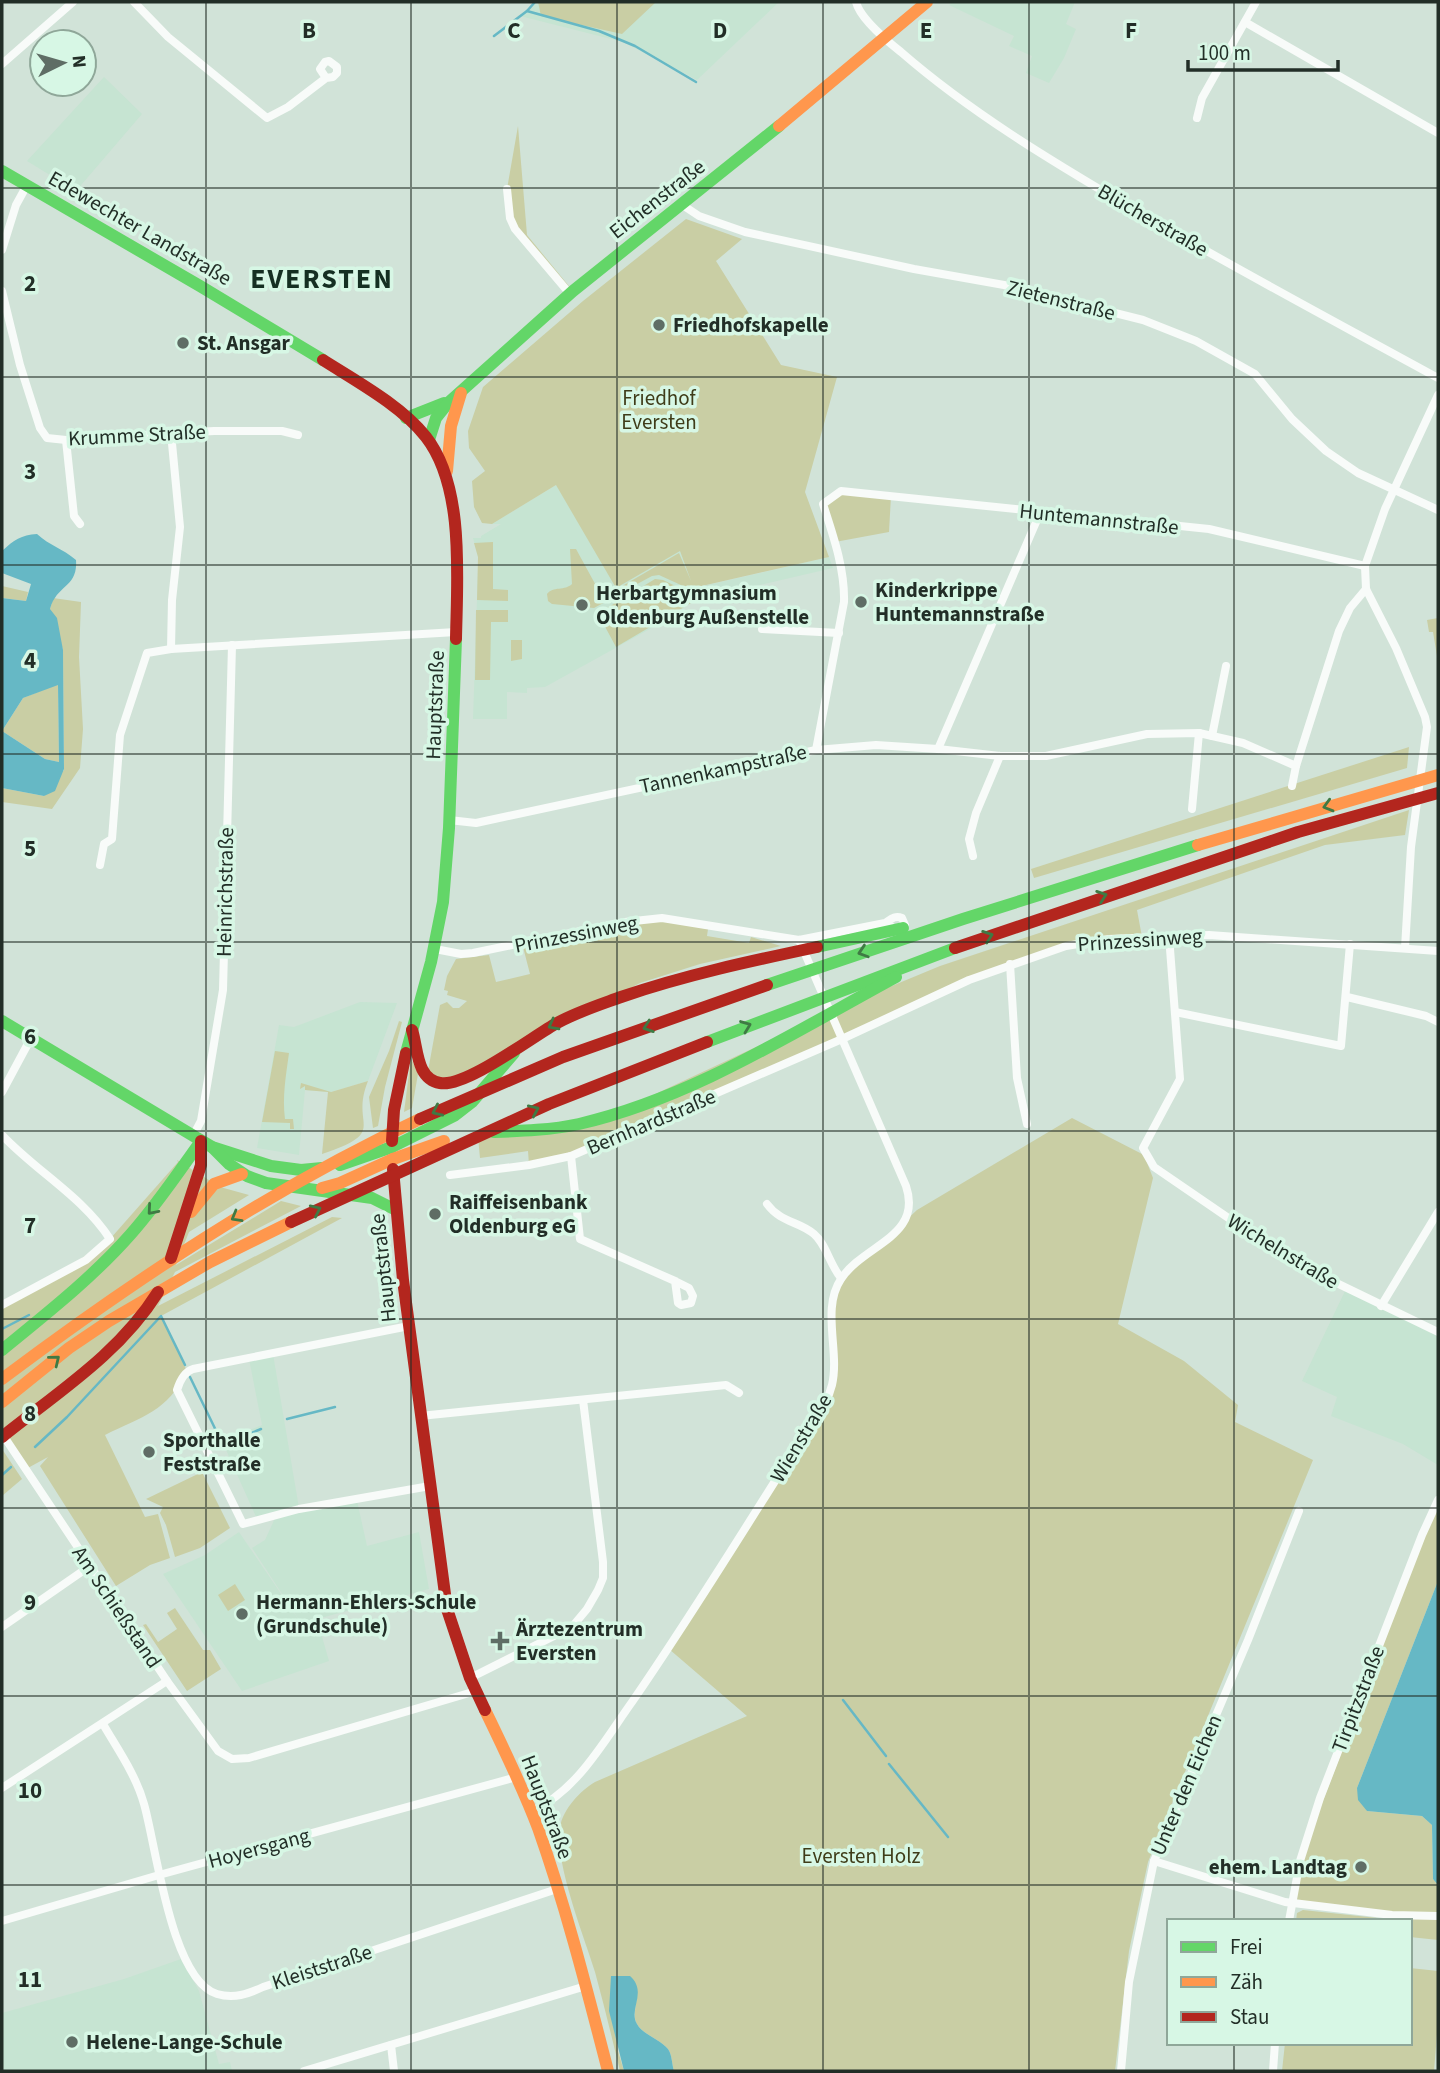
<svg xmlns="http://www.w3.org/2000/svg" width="1440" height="2073" font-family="'Source Sans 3',sans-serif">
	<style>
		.built { fill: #c6e4d2 }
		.green { fill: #c9cea4 }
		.water { fill: #66b8c5; fill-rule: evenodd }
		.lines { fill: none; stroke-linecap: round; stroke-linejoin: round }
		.stream { stroke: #66b8c5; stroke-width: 2.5 }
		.street { stroke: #f8fbf9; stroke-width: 8 }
		.fast { stroke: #63d668; stroke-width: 12 }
		.slow { stroke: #ff974d; stroke-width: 12 }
		.jam { stroke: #b3261e; stroke-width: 12 }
		.oneway { stroke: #3f7a44 }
		.grid { fill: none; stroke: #222e27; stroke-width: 2; stroke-opacity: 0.55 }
		.poi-dot { fill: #5f6d65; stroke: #d7f7e5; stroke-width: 2.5 }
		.labels { text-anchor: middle; stroke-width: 7; stroke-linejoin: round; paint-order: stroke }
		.street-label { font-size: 21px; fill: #222e27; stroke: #d7f7e5 }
		.poi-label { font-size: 21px; font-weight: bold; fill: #222e27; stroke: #d7f7e5; text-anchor: start }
		.park-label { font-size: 21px; fill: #3f3c19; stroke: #d7f7e5 }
		.district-label { font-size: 28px; font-weight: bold; letter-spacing: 2px; fill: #152f22; stroke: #d7f7e5 }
		.grid-label { font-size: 23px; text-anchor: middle; font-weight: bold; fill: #222e27; stroke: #d7f7e5; stroke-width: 7; stroke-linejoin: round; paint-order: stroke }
	</style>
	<rect width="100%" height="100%" fill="#d1e3d8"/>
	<g class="built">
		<polygon points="534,2 779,2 697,80 623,42 520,16"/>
		<polygon points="953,2 1075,2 1066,24 1076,29 1064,58 1049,83 1026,73 1032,56 1009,46 1014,36 949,5"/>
		<polygon points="104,77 142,114 76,191 27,161"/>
		<polygon points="556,485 680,551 694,588 829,557 833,568 696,600 648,630 545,687 527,688 527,693 507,692 507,719 473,719 478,570 478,557 473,538 481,538 481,536 501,524 492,524"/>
		<polygon points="360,1002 397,1003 368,1081 331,1092 305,1090 299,1155 257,1148 279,1025 294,1027"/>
		<polygon points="1346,1289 1438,1332 1438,1465 1403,1444 1331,1416 1337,1397 1302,1381"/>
		<polygon points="273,1354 299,1508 356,1496 367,1546 419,1532 429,1589 317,1619 329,1661 242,1691 163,1574 205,1555 239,1532 305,1629 252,1548 265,1540 277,1514 257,1519 222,1441 262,1425 249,1359"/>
		<polygon points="181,1959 199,1991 219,2064 230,2062 232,2071 2,2071 2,2013 124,1979"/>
	</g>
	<g class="green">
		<polygon points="538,2 656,2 622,34 541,16"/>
		<polygon points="518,126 527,235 573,291 570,294 515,229 507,189"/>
		<polygon points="686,219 742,239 716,261 781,365 837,377 805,492 829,557 693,588 694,591 659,575 652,576 615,596 612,592 679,553 691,581 680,551 616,588 556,485 492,524 482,523 474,507 472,481 485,471 469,448 468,431 483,387 583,301"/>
		<polygon points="841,491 891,496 889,532 835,542 823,504"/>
		<polygon points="493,542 493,589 508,590 508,601 477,600 478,557 474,543"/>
		<path d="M570 549H576L605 602 594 608 552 604 548 601 547 594C553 586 565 591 572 584Z"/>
		<polygon points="655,579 663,580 694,595 696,600 616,647 602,621 607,618 605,611 607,608"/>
		<polygon points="2,586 28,592 26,601 2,598"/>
		<polygon points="53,598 81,602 79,657 83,729 80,768 52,809 2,802 2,788 44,796 64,770 63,650 50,609"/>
		<polygon points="476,610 508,610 508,622 491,622 490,680 475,680"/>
		<polygon points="1438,618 1438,662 1433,632 1429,632 1427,620"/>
		<polygon points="511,640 522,640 522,659 511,661"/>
		<polygon points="58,684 59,762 45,759 2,731 23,698"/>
		<polygon points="1409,747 1407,768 1034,878 1031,869"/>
		<polygon points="1409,810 1405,835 1325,845 1137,910 1142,937 1109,939 1029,957 571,1156 529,1165 528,1151 480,1158 478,1137 606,1117 846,1005 940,966"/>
		<polygon points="662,921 708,929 707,936 749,943 751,937 781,946 700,964 640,983 465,1074 442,1079 428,1071 440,1005 447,1002 453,1008 459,1008 467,1001 447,995 448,991 444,990 447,976 456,959 489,955 496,982 530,974 523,947 641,922"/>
		<polygon points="399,1021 402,1022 385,1087 378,1126 373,1128 369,1097 389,1051"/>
		<path d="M275 1051 289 1053C286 1075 282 1097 285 1119H293L294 1129H290V1123L262 1122Z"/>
		<polygon points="411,1058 418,1074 412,1108 404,1112"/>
		<path d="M368 1081C349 1127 391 1131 322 1154L328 1092 305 1090V1086L300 1089 301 1083 331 1092Z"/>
		<path d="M1072 1118 1144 1155 1153 1178 1118 1324 1184 1361 1238 1405 1235 1422 1313 1460 1148 1862 1129 1951 1115 2071H674C672 2065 672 2054 668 2049 660 2039 643 2035 637 2024 629 2011 646 1990 629 1976L611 1977 618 2051 624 2071H620C612 2038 604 2005 595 1972 584 1936 554 1862 560 1827 563 1809 580 1791 595 1782L747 1716 669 1649 832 1385V1303L837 1285 917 1210Z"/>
		<path d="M177 1160 220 1187 249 1195 189 1232 176 1265 281 1201 301 1206 175 1272 158 1306 332 1217 342 1218 161 1316 187 1371C167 1412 143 1416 105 1435L145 1517 158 1514 170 1558 150 1565 116 1586 40 1466 48 1457 26 1469 2 1433V1305L45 1283 110 1239 178 1162Z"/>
		<polygon points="2,1449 22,1479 2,1496"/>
		<polygon points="202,1472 230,1528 200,1548 175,1557 166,1525 160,1513 163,1507 146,1499"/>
		<polygon points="1438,1500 1438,1581 1357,1788 1367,1811 1422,1816 1432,1825 1433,1879 1438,1885 1438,1940 1410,1937 1410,1921 1296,1921 1297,1913 1303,1910 1396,1920 1396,1915 1292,1903 1300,1861"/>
		<polygon points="235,1584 245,1600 228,1611 218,1595"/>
		<polygon points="175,1608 203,1650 210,1650 221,1669 187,1691 143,1625 146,1624 158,1642 177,1629 167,1613"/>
		<polygon points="1410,1968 1438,1971 1438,2022 1434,2071 1282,2071 1285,2043 1410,2043"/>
	</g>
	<g class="water">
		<path d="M37 534C50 546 62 548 76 560 78 588 57 584 50 609L57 618 63 650 64 769 55 791 44 796 2 788V598L26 601 31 584 2 573V551C14 540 21 535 37 534ZM58 685 59 762 45 759 2 731 23 698Z"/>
		<polygon points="1438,1581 1438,1885 1433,1879 1432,1825 1422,1816 1367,1811 1358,1800 1357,1788"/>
		<path d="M611 1976H630C648 1992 628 2009 637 2024 643 2035 660 2039 668 2049 672 2054 672 2065 674 2071H624L609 2011Z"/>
	</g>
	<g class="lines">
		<g class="stream">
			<polyline points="527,11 599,31 635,46 696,82"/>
			<polyline points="494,36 527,11 535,2"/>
			<polyline points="2,1329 29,1315"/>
			<polyline points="190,1377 223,1445 261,1429"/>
			<polyline points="287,1419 335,1407"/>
			<polyline points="35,1447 67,1417 161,1316 185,1365"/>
			<polyline points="2,1475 11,1467"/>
			<polyline points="843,1700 886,1756"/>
			<polyline points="889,1764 948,1837"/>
		</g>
		<g class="street">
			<polyline points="134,2 168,37 267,118 288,107 326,78 333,77 337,73 337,67 329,61 325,62 320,69 326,78"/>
			<path d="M856 2C860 18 887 41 901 52 970 112 1050 160 1128 206 1230 266 1334 321 1438 378"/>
			<polyline points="1245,22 1438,133"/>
			<polyline points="2,64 73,2"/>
			<polyline points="1197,118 1202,98 1256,2"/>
			<polyline points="507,189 510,218 515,229 570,294"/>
			<polyline points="681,204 699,216 745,232 914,269 1004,285 1143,320 1196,341 1255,374 1292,419 1326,451 1358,473 1438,510"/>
			<polyline points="2,250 16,205 27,185"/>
			<polyline points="2,291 20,365 40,428 47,438 66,440 214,431 282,431 298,435"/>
			<polyline points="66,440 74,516 80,524"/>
			<polyline points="762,629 839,633"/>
			<polyline points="171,649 172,600 180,527 171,433"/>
			<polyline points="1212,736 1226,666"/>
			<polyline points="938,749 1040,513"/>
			<path d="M816 750 844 602C845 569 833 535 823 504L841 491 1209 529 1365 566"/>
			<polyline points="1292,786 1296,766 1339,631 1350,608 1366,589"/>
			<polyline points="1192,809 1199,733"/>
			<polyline points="449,820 476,823 816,750 876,745 938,749 1000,756 1046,756 1147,734 1199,733 1243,743 1296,766"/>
			<polyline points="973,856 969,839 976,813 1000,756"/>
			<polyline points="100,865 104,844 112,839 120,735 147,653 171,649 456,632"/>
			<polyline points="1169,936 1180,1079 1143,1148 1154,1167 1291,1261 1438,1332"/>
			<polyline points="1405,948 1411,847 1427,727 1425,717 1396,648 1366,589 1365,566 1385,509 1438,395"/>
			<path d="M435 949 461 954 473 953 625 922 662 918 799 940 885 923 899 931 905 925 902 918C895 915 891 919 885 923"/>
			<polyline points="1010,964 1017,1078 1027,1124"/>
			<polyline points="1347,997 1426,1016 1438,1022"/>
			<polyline points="1175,1012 1341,1046 1350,944"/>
			<polyline points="2,1092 31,1038"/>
			<path d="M2 1135C37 1172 82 1196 110 1239L86 1260 2 1305"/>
			<polyline points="193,1136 201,1121 223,990 232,645"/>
			<polyline points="571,1156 580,1239 675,1281 689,1288 693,1296 691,1303 681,1305 678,1303 675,1281"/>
			<polyline points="450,1175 529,1165 571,1156 842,1039 969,980 1066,946 1109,939 1209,935 1438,951"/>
			<path d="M767 1204C781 1223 799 1221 814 1234 826 1244 830 1265 841 1278"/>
			<polyline points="1381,1306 1438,1212"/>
			<path d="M409 1326 193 1369C184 1372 180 1380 177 1390L243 1524 299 1509 430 1486"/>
			<polyline points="420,1416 726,1385 739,1393"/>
			<polyline points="3,1435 167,1681 218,1751 232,1759 249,1758 476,1691"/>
			<polyline points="2,1627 90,1566"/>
			<polyline points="470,1678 572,1627 587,1609 598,1590 603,1578 603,1562 583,1400"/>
			<path d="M103 1724C118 1750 136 1775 144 1804 156 1845 171 1980 217 1994 234 1999 248 1994 263 1987L557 1889"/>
			<polyline points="2,1788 167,1681"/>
			<path d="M532 1811C577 1791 604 1741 632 1702 690 1618 743 1531 798 1445 800 1436 806 1430 812 1423 821 1414 829 1397 832 1385 840 1351 821 1309 841 1279 864 1244 923 1237 906 1186L799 940"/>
			<polyline points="1154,1861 1285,1902 1392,1915 1438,1916"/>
			<polyline points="2,1921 159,1875 517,1777"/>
			<polyline points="1289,1921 1300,1861 1320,1798 1422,1535 1438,1500"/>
			<polyline points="391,2045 394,2071"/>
			<polyline points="304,2071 586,1986"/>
			<polyline points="1121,2071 1129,1982 1154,1861 1248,1640 1299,1511"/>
			<polyline points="1273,2071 1275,2043"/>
		</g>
		<g class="fast">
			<polyline points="2,171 200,286 323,360"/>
			<polyline points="406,418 444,403"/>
			<polyline points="429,440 436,418 448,403 573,291 779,126"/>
			<polyline points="817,947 903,928"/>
			<polyline points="767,985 963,919 1198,845"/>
			<polyline points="2,1021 212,1147 271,1166 301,1170 322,1168"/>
			<polyline points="707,1042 955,948"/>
			<polyline points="406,1053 431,962 443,902 449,828 456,639"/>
			<path d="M494 1132C522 1131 551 1130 579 1124 692 1098 794 1032 896 977"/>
			<polyline points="212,1147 229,1164 247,1176 266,1183 372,1198 396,1210"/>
			<polyline points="392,1147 454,1116 472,1102 514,1053"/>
			<polyline points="340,1165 392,1147"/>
			<path d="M2 1350C46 1314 92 1278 130 1235 156 1206 178 1173 201 1141"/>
		</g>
		<g class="slow">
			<polyline points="779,126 927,2"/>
			<polyline points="447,471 451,426 461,393"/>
			<polyline points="1198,845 1438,775"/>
			<polyline points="393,1159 444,1141"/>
			<polyline points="322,1188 340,1183 393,1159"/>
			<polyline points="191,1212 214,1184 242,1174"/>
			<path d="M2 1379C134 1280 271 1189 420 1119"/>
			<polyline points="2,1402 69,1348 109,1321 210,1262 291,1222"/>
			<path d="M485 1710C504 1749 523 1788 538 1828 566 1907 587 1990 608 2071"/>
		</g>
		<g class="jam">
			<path d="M323 360C356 381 402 406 426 437 465 487 457 579 456 639"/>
			<polyline points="955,948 1298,832 1438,793"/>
			<path d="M412 1030C418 1048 416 1079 440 1083 465 1088 532 1037 557 1023 577 1012 599 1005 621 997 685 975 751 961 817 947"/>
			<polyline points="420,1119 563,1057 767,985"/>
			<polyline points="392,1141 394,1110 406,1053"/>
			<polyline points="393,1169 403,1280 447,1609 470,1678 485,1710"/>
			<polyline points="291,1222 549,1104 707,1042"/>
			<polyline points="171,1258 201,1165 201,1141"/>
			<path d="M2 1437C58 1392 119 1354 158 1292"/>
		</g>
	</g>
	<defs><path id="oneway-chevron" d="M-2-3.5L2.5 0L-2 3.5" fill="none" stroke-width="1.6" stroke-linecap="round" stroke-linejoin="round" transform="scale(1.75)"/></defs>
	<g class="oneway">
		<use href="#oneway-chevron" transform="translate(1328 806) rotate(164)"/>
		<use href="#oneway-chevron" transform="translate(1102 896) rotate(-19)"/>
		<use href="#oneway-chevron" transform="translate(988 936) rotate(-19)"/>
		<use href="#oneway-chevron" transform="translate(863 952) rotate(162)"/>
		<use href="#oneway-chevron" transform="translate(553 1025) rotate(152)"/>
		<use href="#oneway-chevron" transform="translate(746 1026) rotate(-21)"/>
		<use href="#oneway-chevron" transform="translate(648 1027) rotate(161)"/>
		<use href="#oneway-chevron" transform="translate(534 1110) rotate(-24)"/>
		<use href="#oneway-chevron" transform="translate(437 1111) rotate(155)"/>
		<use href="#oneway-chevron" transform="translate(152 1210) rotate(131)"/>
		<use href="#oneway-chevron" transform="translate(316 1210) rotate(-25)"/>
		<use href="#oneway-chevron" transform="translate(236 1217) rotate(150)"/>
		<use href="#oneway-chevron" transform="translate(55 1360) rotate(-39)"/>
	</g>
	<path class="grid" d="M206 2V2071M411 2V2071M617 2V2071M823 2V2071M1029 2V2071M1234 2V1921M2 188H1438M2 377H1438M2 565H1438M2 754H1438M2 942H1438M2 1131H1438M2 1319H1438M2 1508H1438M2 1696H1438M2 1885H1438M1234 2043V2071"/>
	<g class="poi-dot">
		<circle cx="659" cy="325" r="7"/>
		<circle cx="183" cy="343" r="7"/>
		<circle cx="861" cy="602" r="7"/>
		<circle cx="582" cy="605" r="7"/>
		<circle cx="435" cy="1214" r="7"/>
		<circle cx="149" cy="1452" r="7"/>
		<circle cx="242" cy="1614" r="7"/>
		<path d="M496.5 1630.5h7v7h7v7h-7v7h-7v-7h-7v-7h7z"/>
		<circle cx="1361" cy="1867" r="7"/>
		<circle cx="72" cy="2042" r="7"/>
	</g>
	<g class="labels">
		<g class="street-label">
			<text transform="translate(657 199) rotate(-38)" y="7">Eichenstraße</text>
			<text transform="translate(1153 220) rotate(30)" y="7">Blücherstraße</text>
			<text transform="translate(140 228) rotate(30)" y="7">Edewechter Landstraße</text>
			<text transform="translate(1061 300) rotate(14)" y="7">Zietenstraße</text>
			<text transform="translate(137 435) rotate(-3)" y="7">Krumme Straße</text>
			<text transform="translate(1099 519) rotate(6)" y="7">Huntemannstraße</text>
			<text transform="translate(435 705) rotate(-88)" y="7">Hauptstraße</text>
			<text transform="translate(723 769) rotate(-12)" y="7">Tannenkampstraße</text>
			<text transform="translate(225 892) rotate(-89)" y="7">Heinrichstraße</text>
			<text transform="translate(576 934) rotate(-11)" y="7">Prinzessinweg</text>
			<text transform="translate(1140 940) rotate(-4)" y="7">Prinzessinweg</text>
			<text transform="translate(651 1122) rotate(-23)" y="7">Bernhardstraße</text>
			<text transform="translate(1283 1251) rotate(31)" y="7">Wichelnstraße</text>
			<text transform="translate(383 1268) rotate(-96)" y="7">Hauptstraße</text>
			<text transform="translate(801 1438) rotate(-59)" y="7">Wienstraße</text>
			<text transform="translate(117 1607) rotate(56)" y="7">Am Schießstand</text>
			<text transform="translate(1358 1699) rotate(-69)" y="7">Tirpitzstraße</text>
			<text transform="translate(1186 1785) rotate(-67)" y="7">Unter den Eichen</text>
			<text transform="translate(547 1807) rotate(69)" y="7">Hauptstraße</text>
			<text transform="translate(259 1848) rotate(-15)" y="7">Hoyersgang</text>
			<text transform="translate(322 1967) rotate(-18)" y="7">Kleiststraße</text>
		</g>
		<g class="poi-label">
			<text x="673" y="332">Friedhofskapelle</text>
			<text x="197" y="350">St. Ansgar</text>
			<text x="875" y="597">Kinderkrippe<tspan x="875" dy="24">Huntemannstraße</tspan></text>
			<text x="596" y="600">Herbartgymnasium<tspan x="596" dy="24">Oldenburg Außenstelle</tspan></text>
			<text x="449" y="1209">Raiffeisenbank<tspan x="449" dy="24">Oldenburg eG</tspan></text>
			<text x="163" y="1447">Sporthalle<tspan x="163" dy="24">Feststraße</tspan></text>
			<text x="256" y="1609">Hermann-Ehlers-Schule<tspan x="256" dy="24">(Grundschule)</tspan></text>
			<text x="516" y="1636">Ärztezentrum<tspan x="516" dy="24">Eversten</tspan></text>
			<text x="1347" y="1874" text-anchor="end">ehem. Landtag</text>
			<text x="86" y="2049">Helene-Lange-Schule</text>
		</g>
		<g class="park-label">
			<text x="659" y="405">Friedhof<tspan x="659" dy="24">Eversten</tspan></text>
			<text x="861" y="1863">Eversten Holz</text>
		</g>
		<g class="district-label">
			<text x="322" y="288">EVERSTEN</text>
		</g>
	</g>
	<g class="grid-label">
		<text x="309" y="38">B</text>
		<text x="514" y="38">C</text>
		<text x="720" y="38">D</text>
		<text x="926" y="38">E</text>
		<text x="1131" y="38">F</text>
		<text x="30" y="291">2</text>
		<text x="30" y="479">3</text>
		<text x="30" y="668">4</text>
		<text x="30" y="856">5</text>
		<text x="30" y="1044">6</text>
		<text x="30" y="1233">7</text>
		<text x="30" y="1421">8</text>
		<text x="30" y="1610">9</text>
		<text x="30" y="1798">10</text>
		<text x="30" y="1987">11</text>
	</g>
	<rect width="1440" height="2073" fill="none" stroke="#222e27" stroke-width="7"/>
	<rect x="1167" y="1919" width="245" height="126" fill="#d7f7e5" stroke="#8fa799" stroke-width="2"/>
	<rect x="1181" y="1942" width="35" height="10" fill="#63d668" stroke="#8fa799" stroke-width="2"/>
	<text x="1230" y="1954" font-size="21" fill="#222e27">Frei</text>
	<rect x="1181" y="1977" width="35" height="10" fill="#ff974d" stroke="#8fa799" stroke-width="2"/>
	<text x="1230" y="1989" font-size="21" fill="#222e27">Zäh</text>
	<rect x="1181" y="2012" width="35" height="10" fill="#b3261e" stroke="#8fa799" stroke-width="2"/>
	<text x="1230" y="2024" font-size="21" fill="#222e27">Stau</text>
	<g transform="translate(63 63) rotate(85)"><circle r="33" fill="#d7f7e5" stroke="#8fa799" stroke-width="2"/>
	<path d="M0-5L12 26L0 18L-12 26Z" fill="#5f6d65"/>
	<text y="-10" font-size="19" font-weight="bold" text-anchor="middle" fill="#222e27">N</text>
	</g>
	<path d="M1188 60v10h150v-10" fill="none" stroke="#222e27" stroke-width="3.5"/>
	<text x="1198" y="60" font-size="21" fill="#222e27" stroke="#d7f7e5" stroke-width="5" paint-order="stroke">100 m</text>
</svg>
